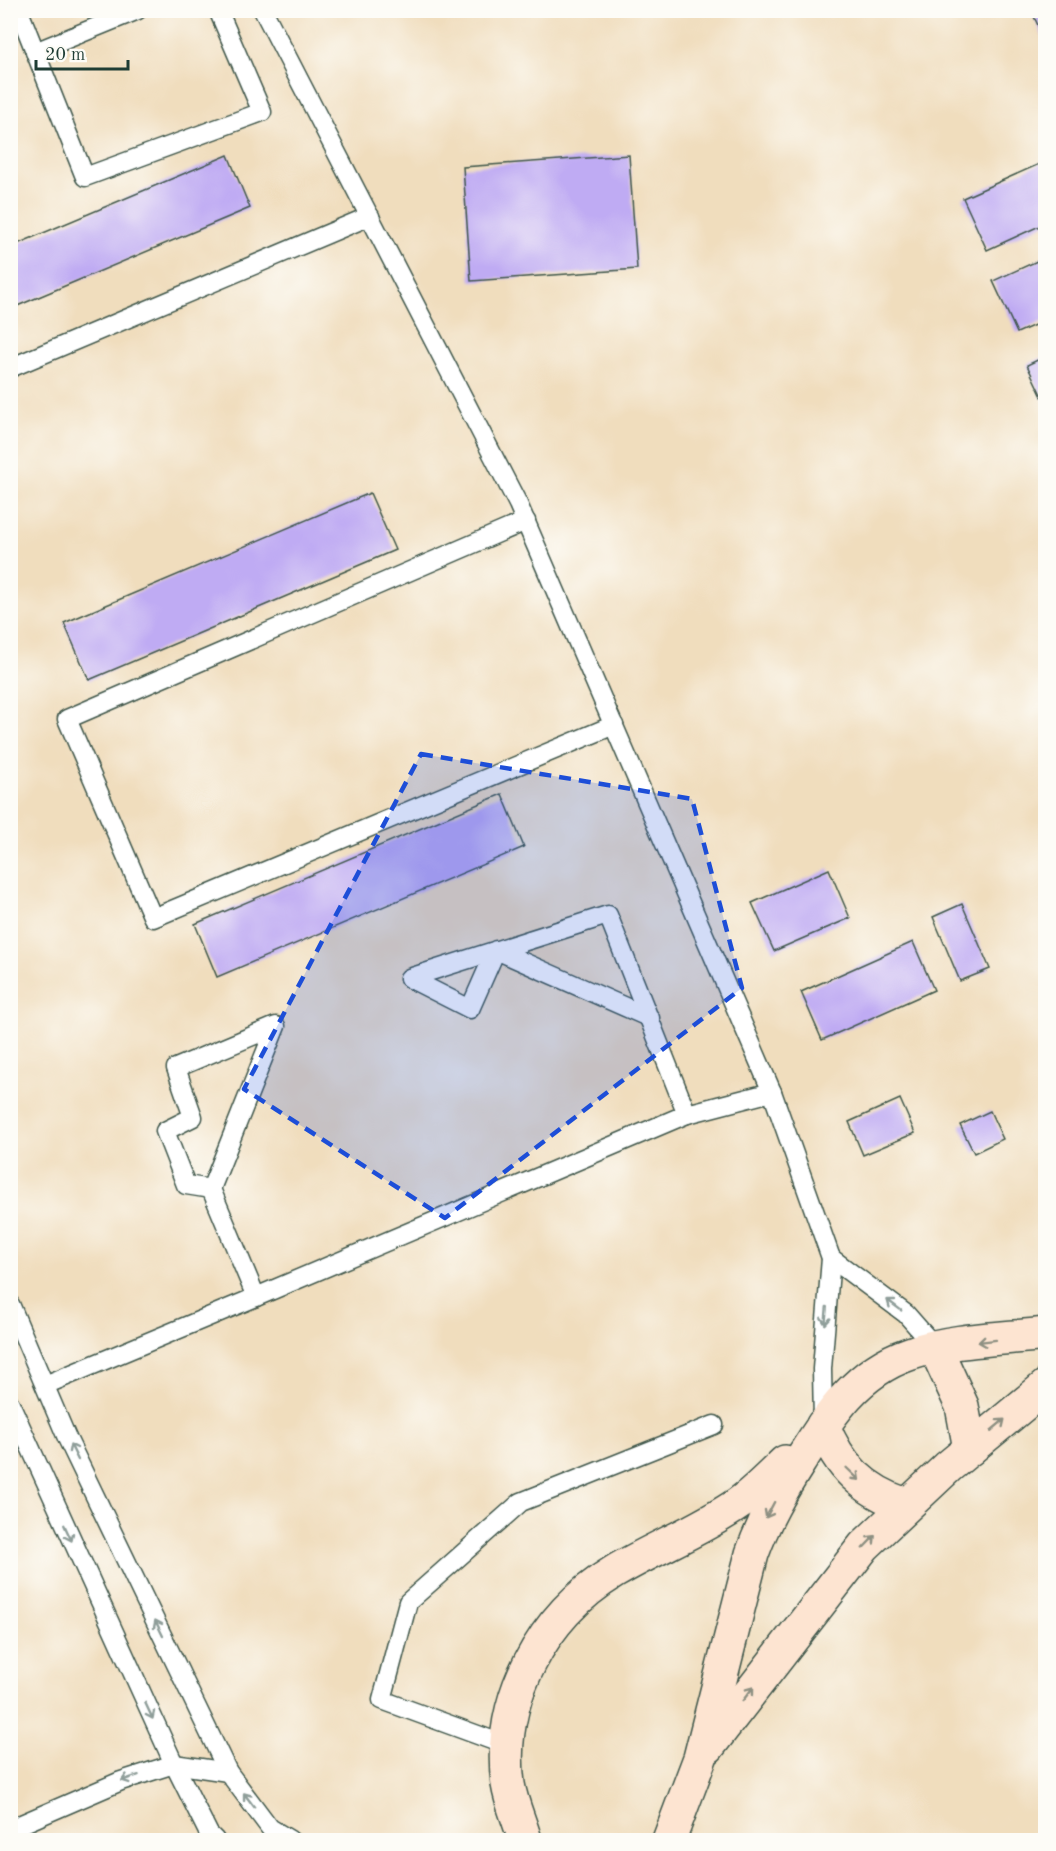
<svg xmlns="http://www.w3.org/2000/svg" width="1056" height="1851" font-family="'Old Standard TT',serif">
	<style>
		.building { fill: #bfabf3 }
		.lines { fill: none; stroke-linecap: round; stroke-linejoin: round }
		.service-casing { stroke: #3e5549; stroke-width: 21 }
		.secondary-casing { stroke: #3e5549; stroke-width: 36 }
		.service { stroke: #fff; stroke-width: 18 }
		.secondary { stroke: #fde4d1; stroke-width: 33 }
		.oneway { stroke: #8f9e9a }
		.oneway2 { stroke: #8e9082 }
		.marked { fill: #1d4ed8; fill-opacity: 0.2; stroke: #1d4ed8; stroke-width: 4.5; stroke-dasharray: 12 8; stroke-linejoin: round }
	</style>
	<rect width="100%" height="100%" fill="#fdfcf7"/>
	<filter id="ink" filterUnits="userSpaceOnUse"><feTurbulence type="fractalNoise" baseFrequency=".0167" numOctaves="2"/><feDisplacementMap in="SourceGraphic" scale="12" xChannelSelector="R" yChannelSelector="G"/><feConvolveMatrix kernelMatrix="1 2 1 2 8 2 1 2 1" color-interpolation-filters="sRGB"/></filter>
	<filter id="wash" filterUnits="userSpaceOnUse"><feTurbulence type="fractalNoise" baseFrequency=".008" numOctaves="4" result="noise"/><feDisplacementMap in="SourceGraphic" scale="24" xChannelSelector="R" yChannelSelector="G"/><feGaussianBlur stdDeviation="1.35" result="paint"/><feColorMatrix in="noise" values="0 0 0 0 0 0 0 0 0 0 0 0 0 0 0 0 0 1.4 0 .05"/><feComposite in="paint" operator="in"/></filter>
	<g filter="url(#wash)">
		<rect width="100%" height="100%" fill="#f0ddbd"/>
		<g id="blocks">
			<g class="building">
				<polygon points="1031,10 1046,10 1046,43"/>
				<polygon points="228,155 250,208 10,309 10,247"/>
				<polygon points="629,155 637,269 471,281 463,167"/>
				<polygon points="1046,161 1046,223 987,250 963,198"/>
				<polygon points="1046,257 1046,320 1017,333 993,281"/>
				<polygon points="1046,356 1046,405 1027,365"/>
				<polygon points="370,493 395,550 89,680 64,623"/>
				<polygon points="502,794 524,847 217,977 195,924"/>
				<polygon points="829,869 850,918 774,951 752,903"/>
				<polygon points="962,904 990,969 960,981 933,917"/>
				<polygon points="913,942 934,990 822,1040 801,992"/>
				<polygon points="900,1099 915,1133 863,1155 849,1122"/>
				<polygon points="990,1111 1003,1139 974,1153 960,1125"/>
			</g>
		</g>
	</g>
	<g filter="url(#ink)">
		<use href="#blocks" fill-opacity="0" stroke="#3e5549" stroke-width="1.5"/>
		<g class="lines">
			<defs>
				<g id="service">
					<polyline points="263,10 518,504 772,1092 831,1258 822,1369 823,1423"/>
					<polyline points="21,16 85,177 262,112 218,10"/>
					<polyline points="35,52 138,10"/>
					<polyline points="10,368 370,216"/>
					<polyline points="526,521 67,719 153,918 614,725"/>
					<polyline points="687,1114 772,1092"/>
					<polyline points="831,1258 906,1314 935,1347"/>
					<polyline points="256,1297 687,1114 608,915 409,978 470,1009 496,950 650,1018"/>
					<polyline points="10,1304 67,1438 228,1772 270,1828 290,1840"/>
					<polyline points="45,1385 256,1297 211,1189 186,1185 165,1131 193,1117 176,1068 276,1026 211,1189"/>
					<polyline points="10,1403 174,1764 209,1834 215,1840"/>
					<polyline points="508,1746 382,1700 408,1602 521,1502 714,1425"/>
					<polyline points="10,1829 121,1781 174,1764 228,1772"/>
				</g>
				<g id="secondary">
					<polyline points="935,1347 962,1406 970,1449"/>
					<path d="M823 1425C838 1466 864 1491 906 1505"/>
					<polyline points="708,1747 864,1546 948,1467 1046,1386"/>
					<path d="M525 1840C520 1822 511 1803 508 1784 497 1699 542 1616 614 1572 654 1548 699 1531 738 1504 755 1492 770 1476 785 1462"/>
					<path d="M669 1840 700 1758 752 1554C764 1520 781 1491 800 1461 829 1416 856 1372 909 1354 952 1339 1001 1339 1046 1334"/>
				</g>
			</defs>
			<use href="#service" class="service-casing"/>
			<use href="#secondary" class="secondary-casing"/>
			<use href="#service" class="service"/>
			<use href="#secondary" class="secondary"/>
		</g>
		<defs><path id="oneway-shaft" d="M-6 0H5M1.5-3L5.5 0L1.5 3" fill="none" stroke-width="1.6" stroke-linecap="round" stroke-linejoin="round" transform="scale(1.5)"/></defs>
		<g class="oneway">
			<use href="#oneway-shaft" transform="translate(894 1305) rotate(-143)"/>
			<use href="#oneway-shaft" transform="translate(826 1316) rotate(95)"/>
			<use href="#oneway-shaft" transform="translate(74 1452) rotate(-116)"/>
			<use href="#oneway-shaft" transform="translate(68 1533) rotate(65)"/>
			<use href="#oneway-shaft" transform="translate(159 1628) rotate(-116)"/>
			<use href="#oneway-shaft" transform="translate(149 1711) rotate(65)"/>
			<use href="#oneway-shaft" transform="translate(130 1778) rotate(162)"/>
			<use href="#oneway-shaft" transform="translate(249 1800) rotate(-127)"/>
		</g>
		<g class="oneway2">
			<use href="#oneway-shaft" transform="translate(987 1341) rotate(173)"/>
			<use href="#oneway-shaft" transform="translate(998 1425) rotate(-40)"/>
			<use href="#oneway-shaft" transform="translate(853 1474) rotate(44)"/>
			<use href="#oneway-shaft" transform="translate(770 1510) rotate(118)"/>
			<use href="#oneway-shaft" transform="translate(869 1542) rotate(-46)"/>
			<use href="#oneway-shaft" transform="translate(748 1694) rotate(-52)"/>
		</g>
	</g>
	<path class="marked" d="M421 754 692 799 742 988 445 1218 244 1089Z"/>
	<rect width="1056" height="1851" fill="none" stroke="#fdfcf7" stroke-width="36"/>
	<path d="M36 60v9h92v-9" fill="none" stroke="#1f3d34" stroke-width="3"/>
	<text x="45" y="60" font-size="18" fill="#1f3d34" stroke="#fdfcf7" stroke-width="4.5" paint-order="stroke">20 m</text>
</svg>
